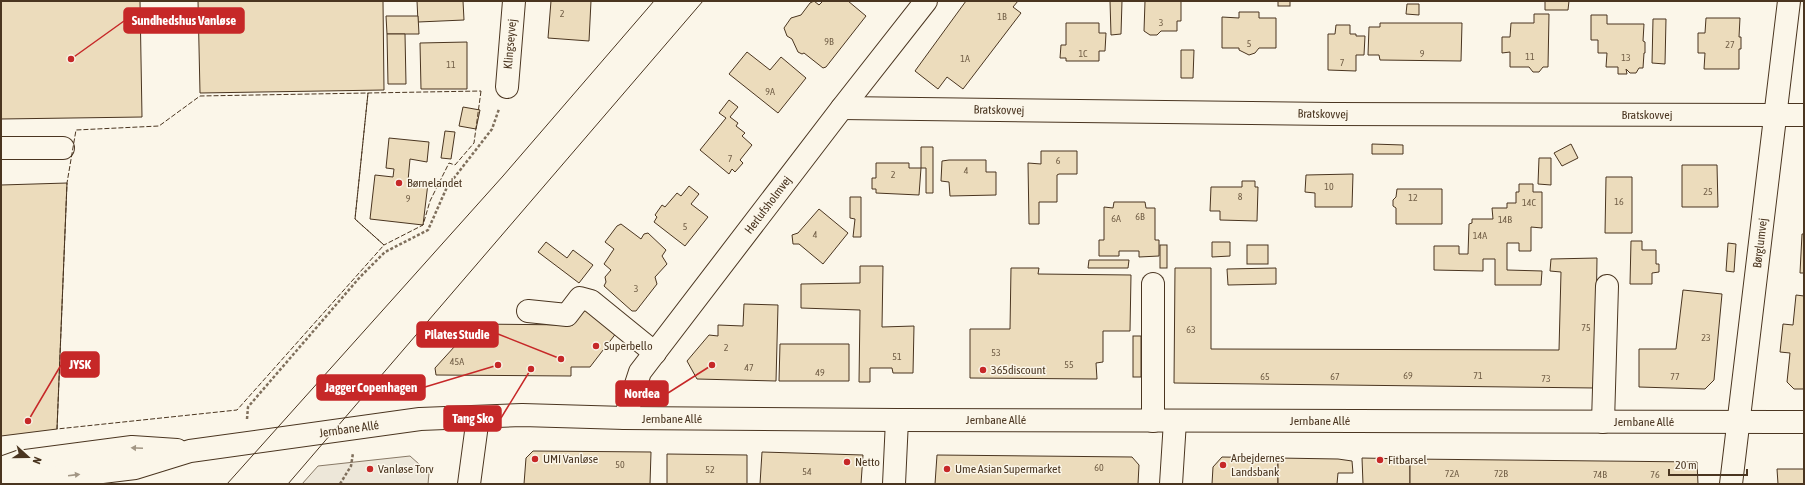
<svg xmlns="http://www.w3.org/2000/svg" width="1805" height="485" font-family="'Asap Condensed',sans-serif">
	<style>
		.parking { fill: #ede7d9; stroke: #887966 }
		.building { fill: #ecdcbc; stroke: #4a3520 }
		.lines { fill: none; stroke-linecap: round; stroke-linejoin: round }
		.minor-casing { stroke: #4a3520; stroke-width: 24 }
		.path { stroke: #7f6f5c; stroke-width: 2.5; stroke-dasharray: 3 2; stroke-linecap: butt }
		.minor { stroke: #fbf6e9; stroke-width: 22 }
		.tram { stroke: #4a3520; stroke-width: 1 }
		.fence { stroke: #4a3520; stroke-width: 1; stroke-dasharray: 5 2; stroke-linecap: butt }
		.oneway { fill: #a29684 }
		.poi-dot { fill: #c62828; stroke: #fbf6e9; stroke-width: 1.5 }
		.labels { text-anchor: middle; stroke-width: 3; stroke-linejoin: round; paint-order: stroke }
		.number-label { font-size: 10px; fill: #725f47 }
		.street-label { font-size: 12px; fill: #4a3520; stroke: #fbf6e9 }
		.poi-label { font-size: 12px; fill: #4a3520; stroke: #fbf6e9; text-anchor: start }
		.leader { fill: none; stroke: #c62828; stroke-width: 1.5 }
		.callout-dot { fill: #c62828; stroke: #fbf6e9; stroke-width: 1.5 }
		.callout { fill: #c62828; stroke: #c62828; stroke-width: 1.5 }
		.callout-label { font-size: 13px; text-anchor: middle; font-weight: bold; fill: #fff }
	</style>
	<rect width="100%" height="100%" fill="#fbf6e9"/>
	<polygon class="parking" points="410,456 429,473 428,484 302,484 318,466"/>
	<g class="building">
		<polygon points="1,1 140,1 142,117 1,119"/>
		<polygon points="198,1 383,1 384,90 200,93"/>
		<polygon points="417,1 463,1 464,20 418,22"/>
		<polygon points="551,1 591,1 589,41 548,38"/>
		<polygon points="814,1 819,5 823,1 848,1 866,16 826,67 823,68 804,53 802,54 798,52 792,39 787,36 784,28 791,18 801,15 810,3"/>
		<polygon points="966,1 1018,1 1013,7 1021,13 963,89 947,77 938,89 915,71"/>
		<polygon points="1110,1 1122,1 1121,34 1111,35"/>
		<polygon points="1145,1 1181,1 1181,21 1177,21 1177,31 1161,31 1157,35 1150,35 1144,31"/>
		<rect x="1278" y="1" width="12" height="5"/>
		<polygon points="1545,1 1569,1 1568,10 1545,10"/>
		<polygon points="1407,4 1419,4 1419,15 1406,14"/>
		<polygon points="1239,12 1259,12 1259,18 1276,18 1276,48 1259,48 1255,53 1249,55 1239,50 1239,48 1222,48 1222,17 1239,18"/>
		<polygon points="1534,14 1549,14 1548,67 1543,67 1539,72 1533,72 1529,67 1510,67 1510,52 1502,53 1502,37 1510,37 1511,23 1534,23"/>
		<polygon points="1591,15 1607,15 1607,24 1644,24 1643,41 1645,42 1645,53 1644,53 1643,68 1639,68 1636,73 1630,73 1626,69 1627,74 1618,74 1618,67 1606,67 1607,53 1598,53 1598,40 1591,40"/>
		<polygon points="386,16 418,16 419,34 387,34"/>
		<polygon points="1706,18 1740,18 1739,37 1741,37 1741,49 1739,49 1739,69 1704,69 1705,53 1698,53 1698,33 1705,33"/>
		<polygon points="1653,19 1666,19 1665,64 1652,63"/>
		<polygon points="1066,23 1099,23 1099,33 1106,33 1105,51 1099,51 1099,61 1066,61 1066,58 1060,58 1061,45 1066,45"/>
		<polygon points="1380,23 1462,23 1461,61 1380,60 1379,55 1368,55 1369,27 1380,27"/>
		<polygon points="1336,25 1350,25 1350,34 1356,34 1356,36 1365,36 1364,55 1356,55 1356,71 1328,70 1328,34 1335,34"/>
		<polygon points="387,34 405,34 406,84 388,84"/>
		<polygon points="467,42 467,89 421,89 420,43"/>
		<polygon points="1181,50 1194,50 1193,78 1181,78"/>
		<polygon points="747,52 770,70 781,57 806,78 778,113 729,74"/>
		<polygon points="729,100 738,107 730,117 738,123 736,126 745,133 742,136 752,145 740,160 743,163 735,172 732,169 729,174 700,150 726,118 719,113"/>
		<polygon points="463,107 480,110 476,129 459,126"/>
		<polygon points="445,131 455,132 451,159 441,158"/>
		<polygon points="389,138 429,142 427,162 410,159 408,181 428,183 423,225 370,219 375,175 393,177 394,169 386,168"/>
		<polygon points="1372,144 1403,145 1403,154 1372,154"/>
		<polygon points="1571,144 1578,158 1562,166 1554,153"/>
		<polygon points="921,147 933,147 933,193 926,193 926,168 921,168"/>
		<polygon points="1041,151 1077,151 1077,174 1059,174 1057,175 1057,202 1039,202 1039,224 1029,224 1028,163 1041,164"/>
		<polygon points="1539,158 1551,158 1551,185 1538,184"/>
		<polygon points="949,160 986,160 986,172 996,172 996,195 950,196 949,182 941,181 942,161"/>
		<polygon points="876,163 909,163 909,168 921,168 919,195 876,193 876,189 872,189 872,178 876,178"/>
		<polygon points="1682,165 1717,165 1718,207 1682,207"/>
		<polygon points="1353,174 1352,207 1315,207 1315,193 1305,192 1306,175"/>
		<polygon points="1606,177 1632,177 1632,233 1605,233"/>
		<polygon points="1242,181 1255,181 1255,187 1258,187 1257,221 1220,220 1220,211 1210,211 1211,187 1242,187"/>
		<polygon points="67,183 57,429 1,436 1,185"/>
		<polygon points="1519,184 1533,184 1533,192 1542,192 1542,228 1531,227 1531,251 1519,251 1519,243 1507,243 1507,270 1542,271 1541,285 1495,285 1495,259 1483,259 1483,271 1434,270 1434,246 1459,246 1459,254 1468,254 1469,224 1472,223 1472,219 1493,219 1492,208 1507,208 1507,203 1516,203 1516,192 1519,192"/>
		<polygon points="689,186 699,194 691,204 708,217 685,246 654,222 657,217 655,215 662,205 665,207 677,193 681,196"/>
		<polygon points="1397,189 1442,189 1442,224 1396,224 1396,208 1393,206 1393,200 1396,197"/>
		<polygon points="850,197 861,197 861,237 853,237 855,219 850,218"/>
		<polygon points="1114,202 1145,202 1146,208 1155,208 1155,240 1159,240 1159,256 1139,257 1139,251 1119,251 1119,256 1099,256 1099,240 1104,240 1104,207 1113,208"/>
		<polygon points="819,209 848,233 823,264 799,244 793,244 792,235 798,233"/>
		<polygon points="621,224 641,239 644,234 648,233 666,250 662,256 667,264 655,277 657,284 636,311 632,311 604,286 606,282 605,277 611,270 604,264 614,249 605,242 617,226"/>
		<polygon points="1802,234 1804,234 1804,273 1800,273"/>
		<polygon points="1631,241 1642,241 1642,250 1656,250 1656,264 1659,264 1659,272 1652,273 1652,284 1630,284"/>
		<polygon points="546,242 567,258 573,250 593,265 579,283 538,252"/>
		<polygon points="1212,242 1230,242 1230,256 1212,257"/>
		<polygon points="1728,243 1736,244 1734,272 1726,271"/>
		<rect x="1160" y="245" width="7" height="23"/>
		<rect x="1247" y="245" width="21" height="19"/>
		<polygon points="1597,258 1595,388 1174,383 1175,268 1211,268 1211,349 1559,350 1561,272 1550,271 1551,259"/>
		<polygon points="1089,260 1129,260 1128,268 1088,268"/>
		<polygon points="860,266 883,266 882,327 914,326 913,373 893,373 892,368 870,368 870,382 859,382 860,310 801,308 801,284 860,283"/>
		<polygon points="1011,268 1039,268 1038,274 1131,275 1130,331 1103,331 1103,362 1096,363 1097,379 970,378 970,329 1010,329"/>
		<polygon points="1276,268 1276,284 1228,285 1227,269"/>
		<polygon points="1683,290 1722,294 1714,380 1705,389 1639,387 1639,349 1676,349"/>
		<polygon points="1796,295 1804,296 1804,389 1794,389 1787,382 1790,353 1780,352 1783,324 1793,325"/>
		<polygon points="744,304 778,305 776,381 697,379 687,361 709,335 718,336 718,325 743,326"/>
		<polygon points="585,309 617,332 590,367 571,367 571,376 436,375 435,368 475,324 573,325"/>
		<rect x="1133" y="336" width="8" height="41"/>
		<polygon points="780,344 849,344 849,381 779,381"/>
		<polygon points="533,451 651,452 650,484 524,484 526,458"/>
		<polygon points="762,452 863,455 861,484 760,484"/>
		<polygon points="667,454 747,455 747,484 667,484"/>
		<polygon points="937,455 1132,457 1139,465 1138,484 935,484"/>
		<polygon points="1222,457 1278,458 1278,484 1212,484 1213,467"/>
		<polygon points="1278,458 1338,459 1352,461 1353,473 1338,473 1337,484 1278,484"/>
		<polygon points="1362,458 1410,459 1410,484 1363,484"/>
		<polygon points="1410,459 1697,462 1698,484 1410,484"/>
		<polygon points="1777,469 1804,469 1804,484 1778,484"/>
	</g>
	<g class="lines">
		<defs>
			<g id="minor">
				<polyline points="507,87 514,1"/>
				<polyline points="842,108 1332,114 1804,115"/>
				<polyline points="1,148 63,148"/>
				<polyline points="528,311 567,315 580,298 591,301 655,353"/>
				<polyline points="625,418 640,372 842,108 926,1"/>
				<polyline points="1153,421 1153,284"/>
				<polyline points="1603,422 1607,286"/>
				<polyline points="1,468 18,462 132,447 177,450"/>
				<polyline points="1,481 21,482 135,468 190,451 420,419 522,415 625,418 897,420 1804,422"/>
				<polyline points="469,484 478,417"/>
				<polyline points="894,484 897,420"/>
				<polyline points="1171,484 1175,421"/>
				<polyline points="1731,484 1789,1"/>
			</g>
		</defs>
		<use href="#minor" class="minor-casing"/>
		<g class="path">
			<polyline points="247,419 248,407 360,277 385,252 428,230 447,187 492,129 499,109"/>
			<polyline points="340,484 351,466 353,453"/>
		</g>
		<use href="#minor" class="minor"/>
		<g class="tram">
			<polyline points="227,484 503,176 654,1"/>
			<polyline points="288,484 703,1"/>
		</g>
		<g class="fence">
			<polygon points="481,91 474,143 455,165 449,163 430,201 423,225 384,245 355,219 368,93"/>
			<polygon points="368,93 355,219 384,245 237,410 57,429 67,183 76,130 159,126 200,96"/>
		</g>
	</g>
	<defs><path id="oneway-solid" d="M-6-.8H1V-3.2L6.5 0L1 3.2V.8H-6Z"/></defs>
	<g class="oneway">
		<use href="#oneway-solid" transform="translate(137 448) rotate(-178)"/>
		<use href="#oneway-solid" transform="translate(74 475) rotate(-7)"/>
	</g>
	<g class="poi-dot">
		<circle cx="399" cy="183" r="4"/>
		<circle cx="596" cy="346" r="4"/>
		<circle cx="983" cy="370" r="4"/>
		<circle cx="535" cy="459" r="4"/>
		<circle cx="1380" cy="460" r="4"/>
		<circle cx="847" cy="462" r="4"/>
		<circle cx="1223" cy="465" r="4"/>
		<circle cx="370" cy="469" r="4"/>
		<circle cx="947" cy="469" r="4"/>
	</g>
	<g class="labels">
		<g class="number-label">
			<text x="562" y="17">2</text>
			<text x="1002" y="20">1B</text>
			<text x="1161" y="26">3</text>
			<text x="829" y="45">9B</text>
			<text x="1249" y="47">5</text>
			<text x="1730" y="48">27</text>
			<text x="1083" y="57">1C</text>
			<text x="1422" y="57">9</text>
			<text x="1530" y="60">11</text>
			<text x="1626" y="61">13</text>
			<text x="965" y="62">1A</text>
			<text x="1342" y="66">7</text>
			<text x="451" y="68">11</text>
			<text x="770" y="95">9A</text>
			<text x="730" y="162">7</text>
			<text x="1058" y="164">6</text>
			<text x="966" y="174">4</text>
			<text x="893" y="178">2</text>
			<text x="1329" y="190">10</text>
			<text x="1708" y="195">25</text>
			<text x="1240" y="200">8</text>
			<text x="1413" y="201">12</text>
			<text x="408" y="202">9</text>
			<text x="1619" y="205">16</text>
			<text x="1529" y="206">14C</text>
			<text x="1140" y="220">6B</text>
			<text x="1116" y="222">6A</text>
			<text x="1505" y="223">14B</text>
			<text x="685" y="230">5</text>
			<text x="815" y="238">4</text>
			<text x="1480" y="239">14A</text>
			<text x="636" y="292">3</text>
			<text x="1586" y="331">75</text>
			<text x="1191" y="333">63</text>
			<text x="1706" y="341">23</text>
			<text x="726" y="351">2</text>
			<text x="996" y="356">53</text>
			<text x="897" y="360">51</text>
			<text x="457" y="365">45A</text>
			<text x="1069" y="368">55</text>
			<text x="749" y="371">47</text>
			<text x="820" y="376">49</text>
			<text x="1408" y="379">69</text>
			<text x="1478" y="379">71</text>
			<text x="1265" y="380">65</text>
			<text x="1335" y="380">67</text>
			<text x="1675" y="380">77</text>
			<text x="1546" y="382">73</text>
			<text x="620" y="468">50</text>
			<text x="1099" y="471">60</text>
			<text x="710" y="473">52</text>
			<text x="807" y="475">54</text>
			<text x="1452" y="477">72A</text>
			<text x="1501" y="477">72B</text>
			<text x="1600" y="478">74B</text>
			<text x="1655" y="478">76</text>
		</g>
		<g class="street-label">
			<text transform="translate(510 44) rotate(-85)" y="4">Klingseyvej</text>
			<text transform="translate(999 110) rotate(1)" y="4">Bratskovvej</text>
			<text transform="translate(1323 114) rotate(1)" y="4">Bratskovvej</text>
			<text x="1647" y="119">Bratskovvej</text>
			<text transform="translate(768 205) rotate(-53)" y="4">Herlufsholmvej</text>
			<text transform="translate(1760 243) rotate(-83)" y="4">Børglumvej</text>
			<text x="672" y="423">Jernbane Allé</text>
			<text x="996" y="424">Jernbane Allé</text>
			<text x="1320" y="425">Jernbane Allé</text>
			<text x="1644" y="426">Jernbane Allé</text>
			<text transform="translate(349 429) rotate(-8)" y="4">Jernbane Allé</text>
		</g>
		<g class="poi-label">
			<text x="407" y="187">Børnelandet</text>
			<text x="604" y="350">Superbello</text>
			<text x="991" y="374">365discount</text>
			<text x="1231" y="462">Arbejdernes<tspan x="1231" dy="14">Landsbank</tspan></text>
			<text x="543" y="463">UMI Vanløse</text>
			<text x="1388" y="464">Fitbarsel</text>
			<text x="855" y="466">Netto</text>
			<text x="378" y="473">Vanløse Torv</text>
			<text x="955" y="473">Ume Asian Supermarket</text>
		</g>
	</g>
	<path class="leader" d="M71 59L124 21M561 359L498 334M28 421L61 365M498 365L425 387M712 365L668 393M531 369L501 418"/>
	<g class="callout-dot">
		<circle cx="71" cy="59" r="4"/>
		<circle cx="561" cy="359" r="4"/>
		<circle cx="28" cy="421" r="4"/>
		<circle cx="498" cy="365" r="4"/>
		<circle cx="712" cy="365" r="4"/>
		<circle cx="531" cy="369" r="4"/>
	</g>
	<g class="callout">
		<rect x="124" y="8" width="120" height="25" rx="4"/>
		<rect x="417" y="322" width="81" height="25" rx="4"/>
		<rect x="61" y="352" width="38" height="25" rx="4"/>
		<rect x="317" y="375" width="108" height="25" rx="4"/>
		<rect x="616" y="381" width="52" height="25" rx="4"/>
		<rect x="444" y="406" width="57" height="25" rx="4"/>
	</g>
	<g class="callout-label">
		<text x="184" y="25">Sundhedshus Vanløse</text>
		<text x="457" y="339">Pilates Studie</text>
		<text x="80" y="369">JYSK</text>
		<text x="371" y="392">Jagger Copenhagen</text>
		<text x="642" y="398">Nordea</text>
		<text x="473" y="423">Tang Sko</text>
	</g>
	<rect width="1805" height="485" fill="none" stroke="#4a3520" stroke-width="4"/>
	<g transform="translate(28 457) rotate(111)" stroke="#fbf6e9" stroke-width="3" paint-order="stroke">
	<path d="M0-3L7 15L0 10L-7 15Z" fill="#4a3520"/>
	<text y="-6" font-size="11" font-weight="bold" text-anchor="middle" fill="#4a3520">N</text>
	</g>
	<path d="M1669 469v6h78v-6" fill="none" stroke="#4a3520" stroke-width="2"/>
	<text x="1675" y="469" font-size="12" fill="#4a3520" stroke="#fbf6e9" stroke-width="3" paint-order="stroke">20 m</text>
</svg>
